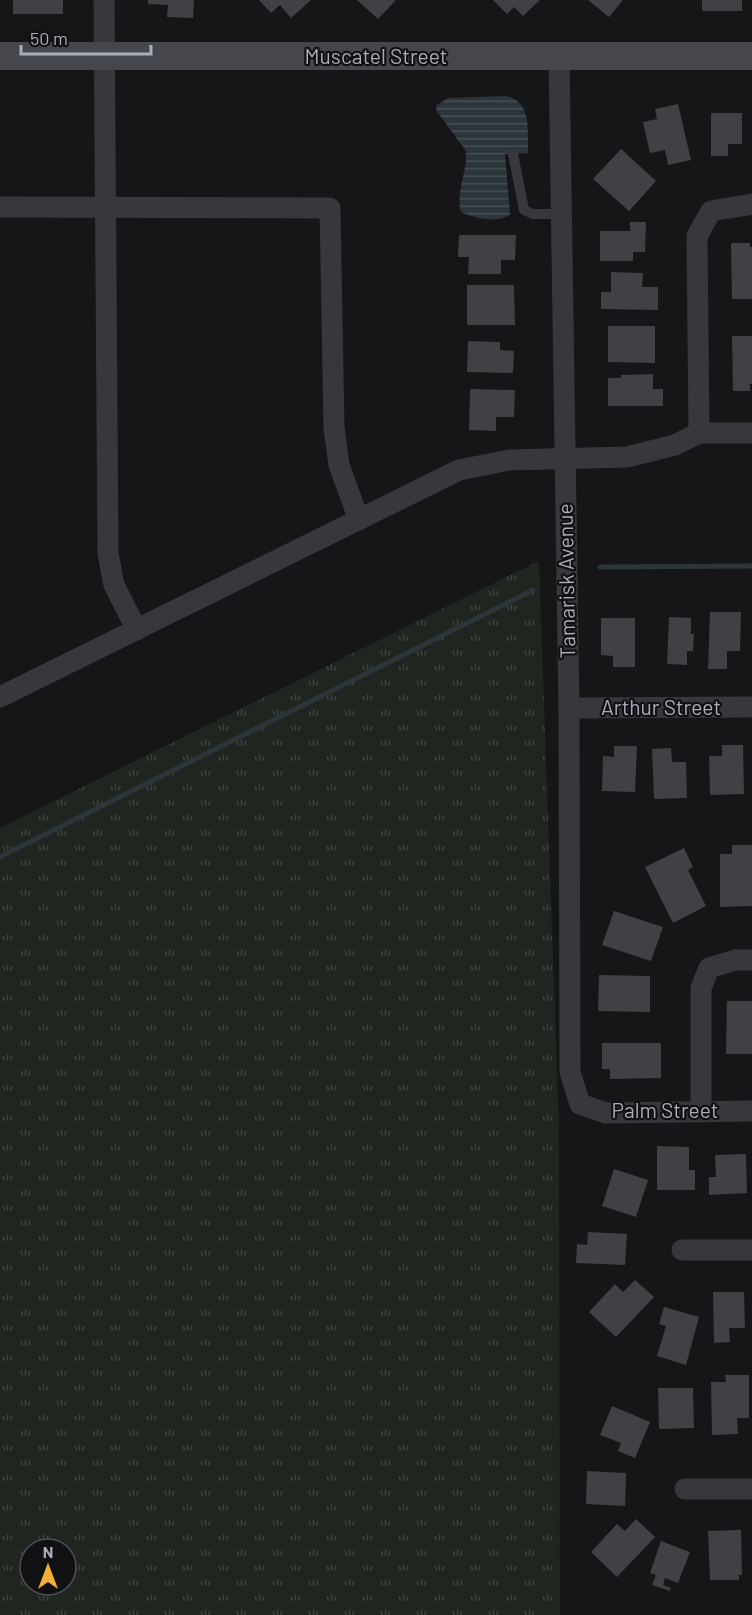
<svg xmlns="http://www.w3.org/2000/svg" width="752" height="1615" font-family="Barlow,sans-serif">
	<style>
		.grass { fill: url(#grass-tufts); fill-rule: evenodd }
		.water { fill: url(#water-rules) }
		.lines { fill: none; stroke-linecap: round; stroke-linejoin: round }
		.stream { stroke: #2c353c; stroke-width: 5 }
		.building { fill: #404145 }
		.lane { stroke: #37383d; stroke-width: 10 }
		.street { stroke: #37383d; stroke-width: 21 }
		.secondary { stroke: #45474d; stroke-width: 28 }
		.labels { text-anchor: middle; stroke-width: 4.5; stroke-linejoin: round; paint-order: stroke }
		.street-label { font-size: 21px; fill: #a8adb8; stroke: #111113 }
	</style>
	<defs>
		<pattern id="grass-tufts" width="24" height="20" patternUnits="userSpaceOnUse" patternTransform="scale(1.5)"><rect width="24" height="20" fill="#1e261f"/><path d="M3 7l-1-3M5 7V3M7 7l1-3M15 17l-1-3M17 17v-4M19 17l1-3" fill="none" stroke="#3c433d"/></pattern>
		<pattern id="water-rules" width="6" height="5" patternUnits="userSpaceOnUse" patternTransform="scale(1.5)"><rect width="6" height="5" fill="#2c353c"/><path d="M0 2.5h6" fill="none" stroke="#485056"/></pattern>
	</defs>
	<rect width="100%" height="100%" fill="#161618"/>
	<path class="grass" d="M539 561 559 1128 560 1615H0V828ZM30 1549H66V1585H30Z"/>
	<path class="water" d="M506 96C533 102 527 131 528 153L505 154 510 215C494 223 477 219 461 212 455 193 468 171 466 151L436 110 437 105 448 98Z"/>
	<g class="lines">
		<g class="stream">
			<polyline points="600,567 752,566"/>
			<polyline points="0,857 533,590"/>
		</g>
	</g>
	<g class="building">
		<rect x="13" y="0" width="50" height="14"/>
		<polygon points="148,0 194,0 193,18 167,17 168,5 148,4"/>
		<polygon points="259,0 311,0 291,18 280,5 271,13"/>
		<polygon points="357,0 396,0 378,19"/>
		<polygon points="493,0 540,0 523,16 514,7 507,14"/>
		<polygon points="588,0 623,0 609,17"/>
		<rect x="702" y="0" width="40" height="11"/>
		<polygon points="678,104 691,160 668,165 665,150 650,153 643,122 657,119 655,109"/>
		<polygon points="711,113 742,113 742,144 728,144 728,156 711,156"/>
		<polygon points="621,149 656,181 629,211 593,179"/>
		<polygon points="630,222 646,222 645,252 633,252 633,261 600,261 600,231 630,231"/>
		<polygon points="459,235 516,235 515,260 501,260 501,274 468,274 469,257 458,257"/>
		<polygon points="731,243 750,243 750,247 752,247 752,299 732,299"/>
		<polygon points="611,272 643,273 642,287 658,287 658,310 601,309 601,292 611,292"/>
		<polygon points="467,285 514,285 515,325 467,325"/>
		<polygon points="608,326 655,326 655,363 608,362"/>
		<polygon points="732,336 752,336 752,384 750,384 750,391 733,391"/>
		<polygon points="468,341 500,342 500,350 514,351 513,373 467,372"/>
		<polygon points="653,374 653,389 663,389 663,406 608,406 608,378 621,378 621,375"/>
		<polygon points="470,389 515,390 514,417 496,417 496,431 469,430"/>
		<polygon points="710,612 741,612 740,651 727,651 727,669 708,669"/>
		<polygon points="669,617 691,618 691,634 694,634 693,651 687,651 687,665 667,664"/>
		<polygon points="601,618 635,618 635,667 613,667 613,656 601,655"/>
		<polygon points="722,745 743,745 744,794 710,795 709,756 722,756"/>
		<polygon points="614,746 637,746 635,792 602,791 603,756 614,757"/>
		<polygon points="671,748 672,762 686,762 687,798 654,799 652,749"/>
		<polygon points="732,845 752,845 752,906 720,907 720,854 732,854"/>
		<polygon points="684,848 693,867 688,870 706,906 673,923 645,867"/>
		<polygon points="614,911 663,927 651,961 602,945"/>
		<polygon points="599,975 650,976 650,1012 598,1011"/>
		<polygon points="727,1001 752,1001 752,1054 726,1054"/>
		<polygon points="602,1043 661,1043 661,1078 610,1079 610,1069 602,1069"/>
		<polygon points="657,1146 689,1147 689,1170 695,1170 695,1190 657,1190"/>
		<polygon points="746,1154 747,1193 709,1195 709,1177 716,1177 715,1155"/>
		<polygon points="614,1169 648,1180 636,1217 602,1206"/>
		<polygon points="588,1232 627,1234 625,1265 576,1263 577,1244 587,1245"/>
		<polygon points="635,1280 654,1297 616,1337 589,1312 615,1284 623,1292"/>
		<polygon points="713,1292 744,1292 745,1328 729,1328 730,1342 714,1343"/>
		<polygon points="664,1307 699,1317 686,1365 657,1356 666,1326 659,1324"/>
		<polygon points="725,1375 749,1375 749,1418 737,1418 738,1434 712,1435 711,1382 726,1382"/>
		<polygon points="658,1388 693,1388 694,1428 659,1429"/>
		<polygon points="612,1406 650,1422 635,1458 618,1451 621,1443 600,1435"/>
		<polygon points="587,1471 626,1473 625,1506 586,1504"/>
		<polygon points="636,1519 655,1537 617,1577 591,1552 617,1524 625,1531"/>
		<polygon points="741,1530 742,1575 739,1575 739,1580 710,1580 708,1531"/>
		<polygon points="661,1541 690,1552 678,1583 665,1578 663,1585 671,1588 670,1591 652,1585 656,1575 650,1573"/>
	</g>
	<g class="lines">
		<polyline class="lane" points="513,154 524,210 533,214 561,214"/>
		<g class="street">
			<polyline points="104,0 108,553 114,585 137,630"/>
			<polyline points="559,57 569,708 570,1072 580,1104 606,1113 752,1111"/>
			<polyline points="0,207 330,208 334,428 339,465 359,520"/>
			<polyline points="699,433 697,236 711,211 752,204"/>
			<polyline points="0,697 459,470 509,460 627,457 675,445 699,433 752,433"/>
			<polyline points="569,708 752,707"/>
			<polyline points="701,1112 701,988 709,968 735,960 752,960"/>
			<polyline points="682,1250 752,1250"/>
			<polyline points="685,1489 752,1489"/>
		</g>
		<polyline class="secondary" points="0,56 752,56"/>
	</g>
	<g class="labels">
		<g class="street-label">
			<text x="376" y="64">Muscatel Street</text>
			<text transform="translate(567 581) rotate(-91)" y="7">Tamarisk Avenue</text>
			<text x="661" y="715">Arthur Street</text>
			<text x="665" y="1118">Palm Street</text>
		</g>
	</g>
	<g transform="translate(48 1567)"><circle r="28" fill="#111113" stroke="#4d4f55" stroke-width="1.5"/>
	<path d="M0-4.5L10 22L0 15L-10 22Z" fill="#f2b134"/>
	<text y="-9" font-size="16" font-weight="bold" text-anchor="middle" fill="#a8adb8">N</text>
	</g>
	<path d="M21 45v9h130v-9" fill="none" stroke="#a8adb8" stroke-width="3"/>
	<text x="30" y="45" font-size="18" fill="#a8adb8" stroke="#111113" stroke-width="4.5" paint-order="stroke">50 m</text>
</svg>
